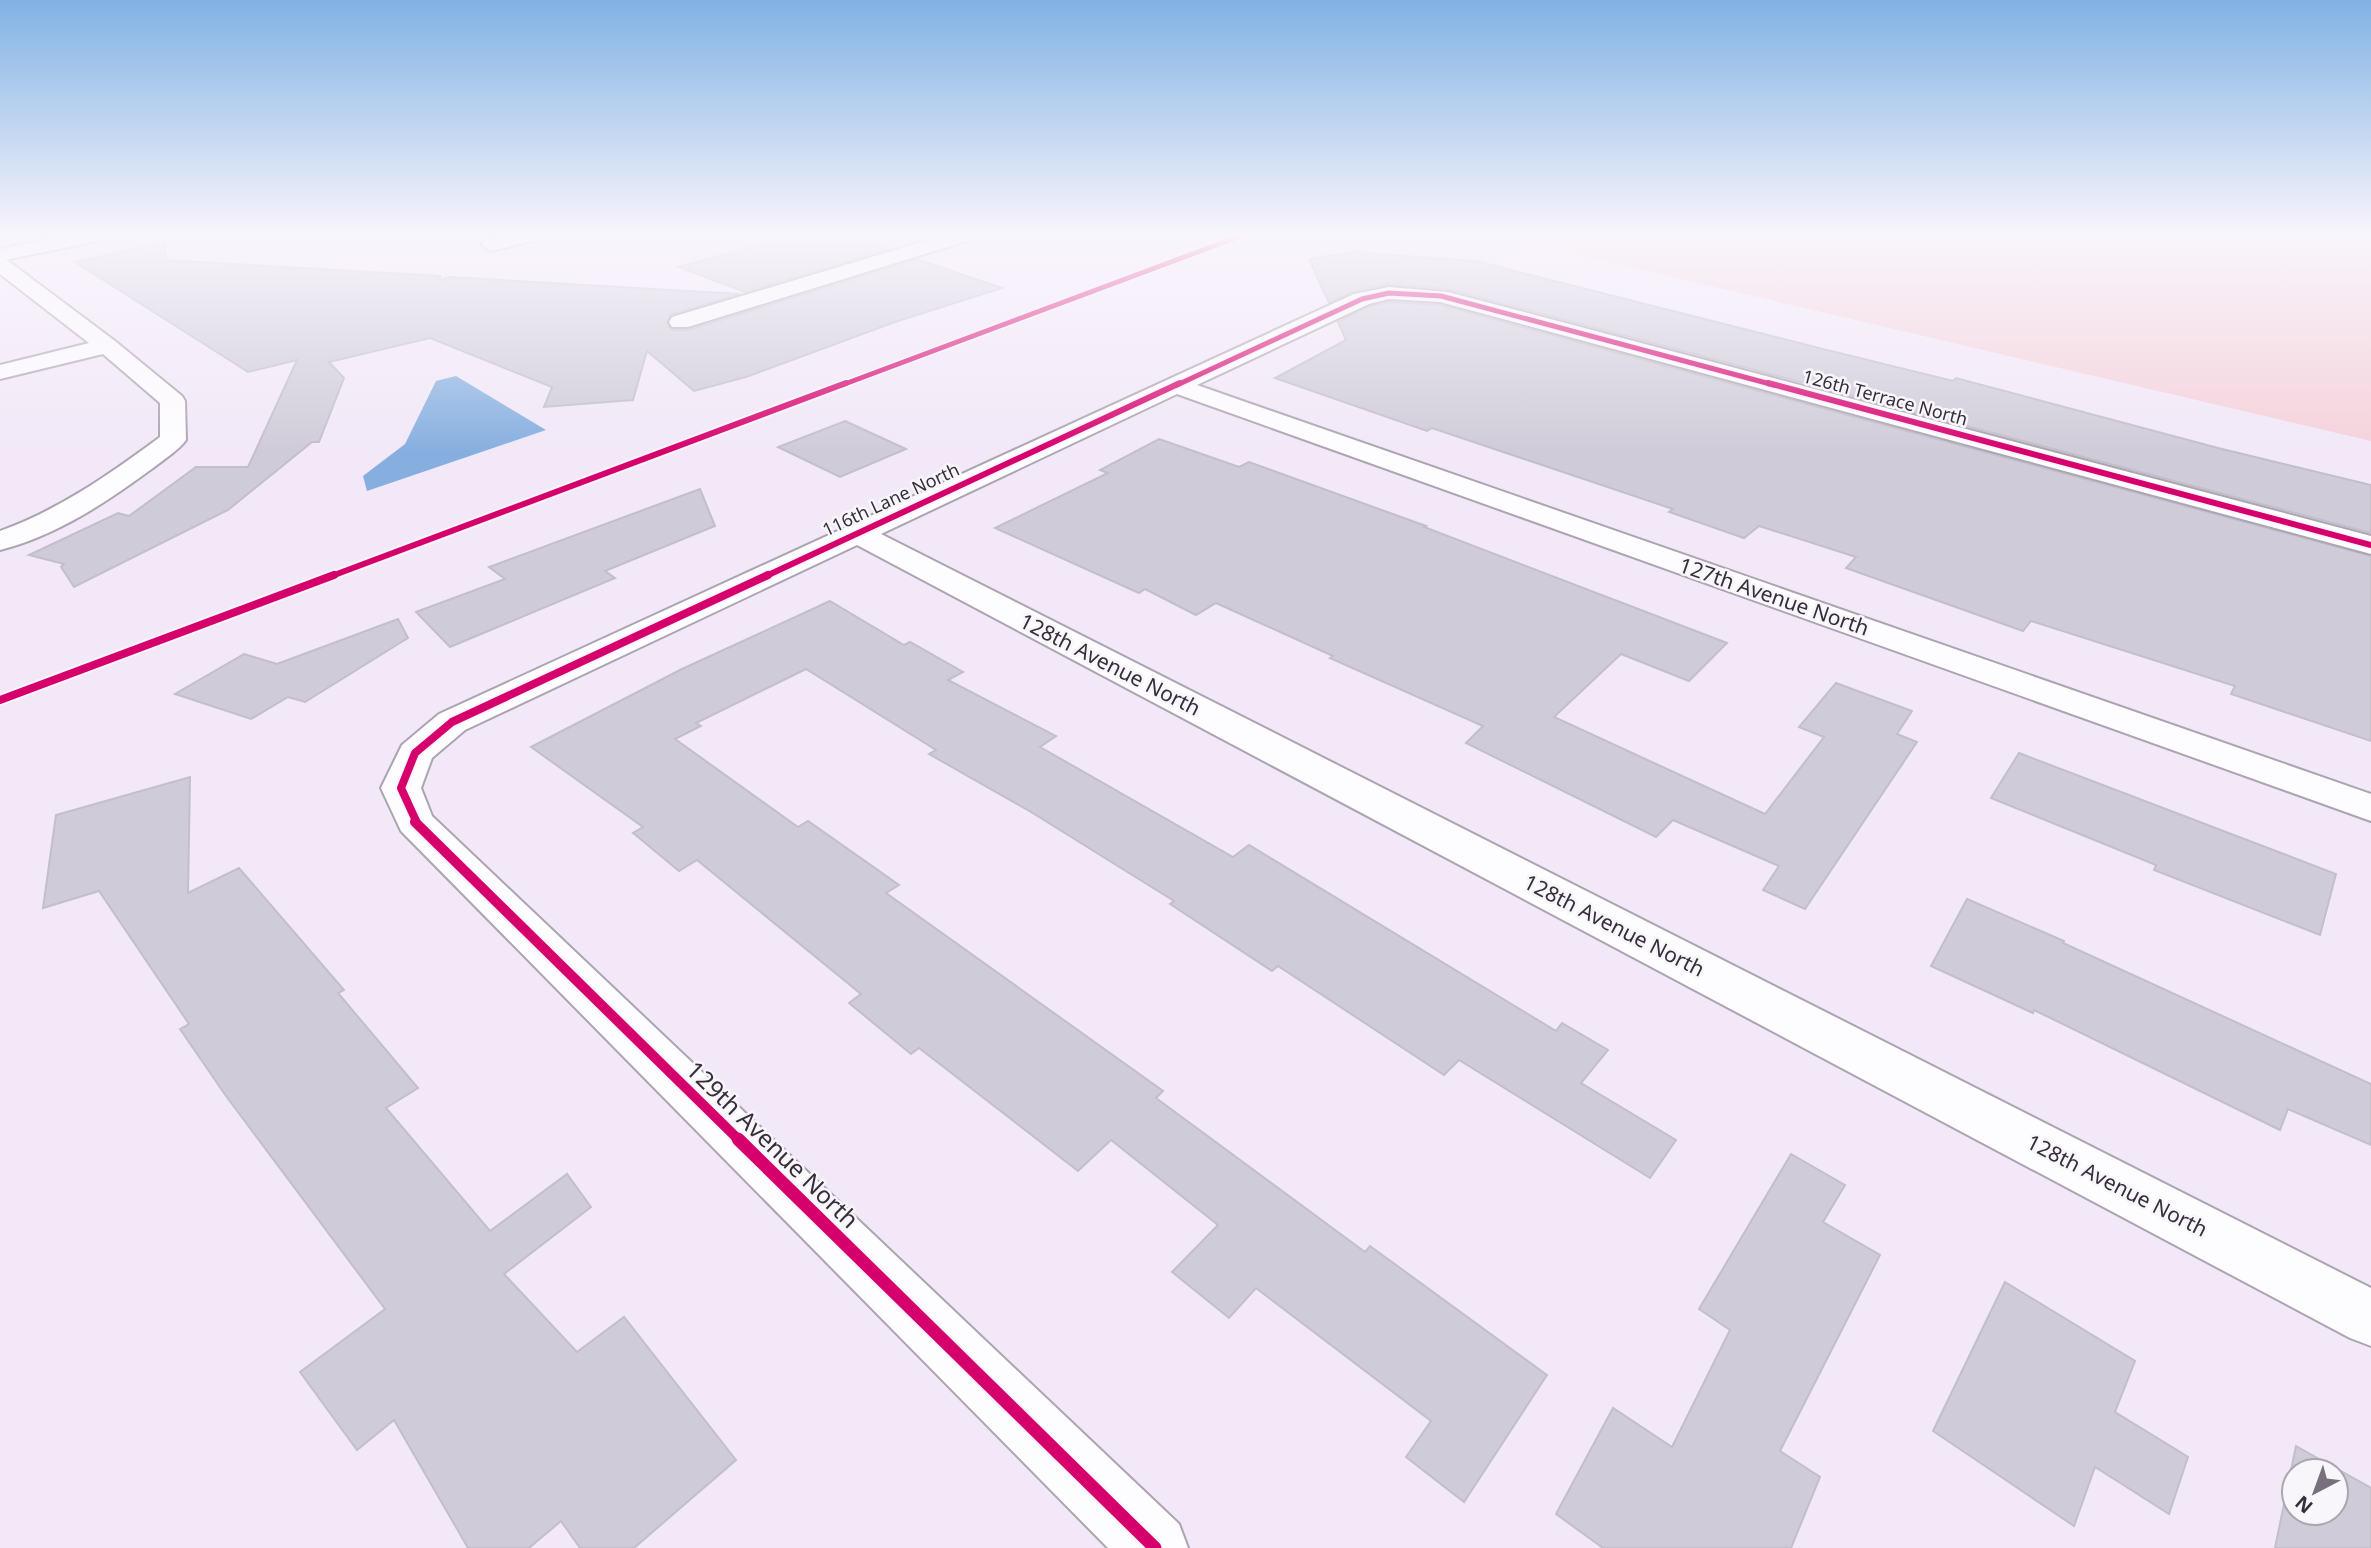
<svg xmlns="http://www.w3.org/2000/svg" width="2371" height="1548" font-family="'Noto Sans',sans-serif">
	<style>
		.green { fill: #f5d1da }
		.water { fill: #86afdf }
		.building { fill: #cfcbd8; stroke: #c2beca; stroke-width: 2; fill-rule: evenodd }
		.lines { fill: none; stroke-linecap: round; stroke-linejoin: round }
		.street-casing { stroke: #aca4b0; stroke-width: 4 }
		.secondary-casing { stroke: #aca4b0; stroke-width: 4 }
		.street { fill: #fdfcfe; fill-rule: evenodd }
		.secondary { fill: #fdfcfe; fill-rule: evenodd }
		.cycleway-far4-casing { stroke: #f8f5fb; stroke-width: 8 }
		.cycleway-far3-casing { stroke: #f8f5fb; stroke-width: 10 }
		.cycleway-far2-casing { stroke: #f8f5fb; stroke-width: 12 }
		.cycleway-far1-casing { stroke: #f8f5fb; stroke-width: 15 }
		.cycleway-casing { stroke: #f8f5fb; stroke-width: 18 }
		.cycleway-far4 { stroke: #d6006c; stroke-width: 5 }
		.cycleway-far3 { stroke: #d6006c; stroke-width: 6 }
		.cycleway-far2 { stroke: #d6006c; stroke-width: 8 }
		.cycleway-far1 { stroke: #d6006c; stroke-width: 10 }
		.cycleway { stroke: #d6006c; stroke-width: 13 }
		.labels { text-anchor: middle; stroke-width: 5; stroke-linejoin: round; paint-order: stroke }
		.far-street-label { font-size: 18px; fill: #362f3a; stroke: #f8f5fb }
		.street-label { font-size: 21px; fill: #362f3a; stroke: #f8f5fb }
		.near-street-label { font-size: 24px; fill: #362f3a; stroke: #f8f5fb }
	</style>
	<rect width="100%" height="100%" fill="#f2e8f8"/>
	<polygon class="green" points="1493,235 2353,235 2371,238 2371,441"/>
	<polygon class="water" points="456,376 546,430 367,491 363,476 405,444 436,381"/>
	<g class="building">
		<polygon points="798,235 849,235 889,249 745,292 678,267"/>
		<polygon points="165,242 166,260 440,276 440,280 450,277 740,294 671,314 667,323 672,330 689,330 917,259 1002,288 895,322 746,377 694,391 647,351 633,400 544,407 552,387 430,338 329,362 344,378 319,442 312,442 228,510 74,587 61,567 64,564 29,555 118,513 129,516 196,467 248,467 297,360 248,372 75,262"/>
		<polygon points="1359,251 1364,253 1476,261 1823,349 1953,381 1956,378 2218,448 2371,485 2371,533 1449,289 1388,284 1353,291 1329,303 1309,259"/>
		<polygon points="1389,302 1440,305 2371,556 2371,741 2231,694 2235,686 2031,621 2023,631 1846,568 1856,557 1759,526 1744,538 1669,512 1673,509 1432,428 1427,431 1275,378 1346,340 1338,322 1370,306"/>
		<polygon points="845,421 906,449 840,477 778,447"/>
		<polygon points="1159,439 1239,467 1249,462 1426,526 1424,527 1727,643 1689,681 1621,654 1554,717 1765,814 1824,737 1799,727 1836,683 1912,711 1897,734 1917,742 1805,909 1763,890 1779,866 1673,820 1656,837 1466,743 1483,726 1330,658 1333,656 1216,603 1196,615 1145,589 1139,593 995,528 1108,473 1100,470"/>
		<polygon points="700,489 715,526 605,571 615,578 450,647 416,612 505,579 489,567"/>
		<polygon points="830,601 904,645 910,642 963,672 948,680 1056,736 1040,747 1233,857 1249,845 1556,1031 1562,1023 1608,1050 1581,1083 1676,1140 1650,1178 1459,1060 1444,1075 1278,966 1272,971 1170,904 1174,901 1031,812 929,754 936,750 806,669 696,723 701,726 675,739 798,827 808,821 899,885 886,893 1163,1091 1156,1098 1365,1252 1370,1246 1547,1375 1464,1502 1406,1457 1431,1421 1256,1288 1229,1318 1172,1272 1218,1225 1111,1140 1078,1171 919,1048 911,1054 849,1003 861,994 697,860 679,871 633,833 643,827 531,747 682,669"/>
		<polygon points="398,619 408,638 305,702 288,697 251,719 175,694 244,654 277,664"/>
		<polygon points="2019,753 2336,874 2320,935 2154,870 2156,865 1991,798"/>
		<polygon points="190,777 188,893 239,868 344,990 338,993 418,1088 386,1108 490,1231 567,1174 591,1207 504,1274 577,1352 624,1317 736,1460 634,1548 580,1548 561,1521 529,1548 468,1548 394,1420 357,1450 300,1372 385,1309 226,1096 180,1029 189,1024 99,891 43,908 56,815"/>
		<polygon points="1967,899 2064,941 2063,943 2371,1084 2371,1145 2288,1109 2280,1130 2034,1010 2033,1013 1931,966"/>
		<polygon points="1791,1154 1845,1185 1823,1222 1880,1255 1780,1451 1820,1477 1791,1548 1603,1548 1556,1514 1613,1408 1672,1447 1730,1330 1699,1309"/>
		<polygon points="2005,1282 2135,1361 2115,1412 2188,1457 2169,1514 2095,1467 2074,1526 1933,1431"/>
		<path d="M2296 1446 2371 1488V1548H2275ZM2294 1471H2336V1513H2294Z"/>
	</g>
	<g class="lines">
		<defs>
			<g id="street">
				<polygon points="508,235 542,235 540,239 492,251 482,245 485,241"/>
				<polygon points="945,235 975,235 973,239 688,327 672,327 669,322 672,317"/>
				<path d="M0 258 7 260 115 341 182 396 185 401 186 440C178 451 164 459 153 468 107 502 56 536 0 550V531C59 510 110 474 160 437V403L103 354 0 379V365L89 343 0 274Z"/>
				<polygon points="1389,287 1448,292 2371,536 2371,554 1440,302 1389,299 1369,304 1197,385 2371,794 2371,821 1177,394 881,534 2371,1288 2371,1346 2350,1338 857,545 465,730 432,758 421,788 432,816 1179,1524 1188,1548 1108,1548 401,831 381,788 402,745 439,714 1354,294"/>
			</g>
			<polygon id="secondary" points="68,235 107,235 98,241 0,261 0,249"/>
		</defs>
		<use href="#street" class="street-casing"/>
		<use href="#secondary" class="secondary-casing"/>
		<use href="#street" class="street"/>
		<use href="#secondary" class="secondary"/>
		<defs>
			<g id="cycleway-far4">
				<polyline points="842,385 1243,235"/>
				<polyline points="1177,385 1362,299 1389,293 1441,296 1774,385"/>
			</g>
			<g id="cycleway-far3">
				<polyline points="1768,383 2371,545"/>
				<polyline points="329,577 846,383"/>
				<polyline points="764,577 1180,383"/>
			</g>
			<g id="cycleway-far2">
				<polyline points="0,700 334,575"/>
				<polyline points="417,823 401,788 415,753 452,722 768,575"/>
			</g>
			<polyline id="cycleway-far1" points="415,822 740,1141"/>
			<polyline id="cycleway" points="738,1139 1155,1548"/>
		</defs>
		<use href="#cycleway-far4" class="cycleway-far4-casing"/>
		<use href="#cycleway-far3" class="cycleway-far3-casing"/>
		<use href="#cycleway-far2" class="cycleway-far2-casing"/>
		<use href="#cycleway-far1" class="cycleway-far1-casing"/>
		<use href="#cycleway" class="cycleway-casing"/>
		<use href="#cycleway-far4" class="cycleway-far4"/>
		<use href="#cycleway-far3" class="cycleway-far3"/>
		<use href="#cycleway-far2" class="cycleway-far2"/>
		<use href="#cycleway-far1" class="cycleway-far1"/>
		<use href="#cycleway" class="cycleway"/>
	</g>
	<linearGradient id="sky" x2="0" y2="1"><stop stop-color="#81b2e4"/><stop offset="0.52" stop-color="#f9f5fc"/><stop offset="1" stop-color="#f9f5fc" stop-opacity="0"/></linearGradient>
	<rect width="2371" height="452" fill="url(#sky)"/>
	<g class="labels">
		<g class="far-street-label">
			<text transform="translate(1885 398) rotate(15)" y="6">126th Terrace North</text>
			<text transform="translate(891 500) rotate(-25)" y="6">116th Lane North</text>
		</g>
		<g class="street-label">
			<text transform="translate(1774 597) rotate(19)" y="7">127th Avenue North</text>
			<text transform="translate(1110 665) rotate(27)" y="7">128th Avenue North</text>
			<text transform="translate(1614 926) rotate(27)" y="7">128th Avenue North</text>
			<text transform="translate(2117 1186) rotate(27)" y="7">128th Avenue North</text>
		</g>
		<g class="near-street-label">
			<text transform="translate(772 1145) rotate(44)" y="8">129th Avenue North</text>
		</g>
	</g>
	<g transform="translate(2315 1492) rotate(221)"><circle r="33" fill="#f8f5fb" stroke="#aaa6ae" stroke-width="2"/>
	<path d="M0-5L12 26L0 18L-12 26Z" fill="#78707c"/>
	<text y="-10" font-size="19" font-weight="bold" text-anchor="middle" fill="#362f3a">N</text>
	</g>
</svg>
